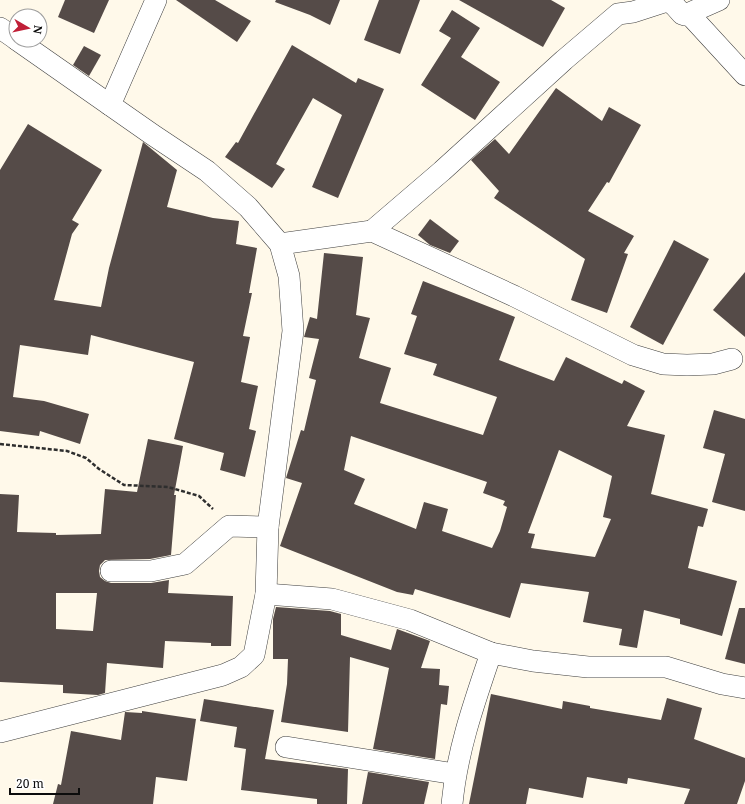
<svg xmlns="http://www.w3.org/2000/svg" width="745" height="804" font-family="'Noto Serif',serif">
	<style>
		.building { fill: #554b48; fill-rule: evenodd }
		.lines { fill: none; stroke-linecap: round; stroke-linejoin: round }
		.street-casing { stroke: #3f3f3f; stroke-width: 22 }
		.path { stroke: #2e2e2e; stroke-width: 2.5; stroke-dasharray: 4 2; stroke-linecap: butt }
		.street { stroke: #fff; stroke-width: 21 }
	</style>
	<rect width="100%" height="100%" fill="#fff9ea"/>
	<g class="building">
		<polygon points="65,0 109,0 94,33 58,17"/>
		<polygon points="176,0 215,0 251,21 237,42"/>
		<polygon points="276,0 340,0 330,25 310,15 275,2"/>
		<polygon points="379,0 420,0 400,54 364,40"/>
		<polygon points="459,0 551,0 565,8 543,47"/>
		<polygon points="452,10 480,28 461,57 500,82 475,120 421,85 451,38 439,31"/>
		<polygon points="292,45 356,83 358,78 384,89 338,198 312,187 342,115 313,98 276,164 285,169 272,188 225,157 236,142 238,143"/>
		<polygon points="84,46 101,55 89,76 73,65"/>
		<polygon points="556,88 602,121 609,107 641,125 609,183 607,182 588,211 634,236 624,253 628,254 607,313 571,300 585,259 494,198 499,191 471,160 495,139 509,154"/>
		<polygon points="28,124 102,170 72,220 79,224 72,234 54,300 101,307 109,268 143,142 177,170 167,207 213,218 239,221 236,244 257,248 249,293 252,293 243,336 250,337 241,382 258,386 249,429 256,431 245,477 220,470 224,453 174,439 194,362 91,335 88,355 20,345 13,397 44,401 89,414 80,444 40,431 39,436 0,431 0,170"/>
		<polygon points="430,219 459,241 450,253 430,245 418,235"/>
		<polygon points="674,240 709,259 663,345 630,327"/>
		<path d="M324 253 363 257 356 315 370 318 359 358 391 368 380 403 483 435 497 397 433 375 437 364 404 354 417 316 411 314 423 281 515 317 499 360 554 381 566 357 622 384 624 380 645 391 627 426 665 435 651 494 708 509 703 527 698 526 688 568 737 581 722 636 680 624V619L644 610 637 648 619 645 622 629 583 622 589 592 521 583 510 618 415 589 413 595 397 592 280 546 302 483 286 478 301 430 304 431 316 380 309 378 319 339 304 337 310 317 317 319ZM351 436 487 482 483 493 505 501 503 505 507 507 500 531 492 548 442 531 448 509 424 502 416 529 354 504 365 479 344 470ZM559 450 612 476 603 517 611 519 595 557 531 548 535 534 528 533Z"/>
		<polygon points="745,272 745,337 713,310"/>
		<polygon points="714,410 745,419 745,511 712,502 725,454 703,448"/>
		<path d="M148 439 183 446 174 495H176L171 555 150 559 105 560 100 565 99 571 100 577 105 581 111 583H151L169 580 168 593 233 596 231 646H211V643L165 641 163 668 107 663 105 693 98 695 63 693V685L0 682V494L19 495 17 532 56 533V535L101 534 105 489 137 492ZM56 593H97L93 631 56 629Z"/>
		<polygon points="276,607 330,611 341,614 341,635 391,650 397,629 430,641 421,668 440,669 439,685 449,686 447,705 441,704 435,759 373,749 389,668 350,657 348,732 281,722 287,684 288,659 273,659 273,619"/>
		<polygon points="739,608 745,608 745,664 725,659"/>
		<polygon points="491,694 562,709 563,701 590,706 590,708 661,720 667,698 702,708 694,739 745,758 745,781 737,804 684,804 690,789 628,778 627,784 587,777 583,798 529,788 526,804 469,804"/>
		<polygon points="204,699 274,710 265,759 348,769 347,804 317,804 317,799 241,790 246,749 234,747 237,727 200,721"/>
		<polygon points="142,711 196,719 187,781 156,777 153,804 53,804 58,784 61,785 71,731 121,740 125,712 142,713"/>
		<polygon points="368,772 429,782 424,804 362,804"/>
	</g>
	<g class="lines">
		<defs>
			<g id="street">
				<polyline points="689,14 745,75"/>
				<polyline points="0,28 16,39"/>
				<polyline points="110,105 156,0"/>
				<polyline points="372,231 442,171 564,60 618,14 633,12 667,1 674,5 682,14 685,15 719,0"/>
				<polyline points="280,244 372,231 514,296 633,355 663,364 687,365 713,364 732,359"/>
				<polyline points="111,571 151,571 185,564 229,526 268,527"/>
				<polyline points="266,594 332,599 410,620 491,653 533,661 588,667 666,667 722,684 745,688"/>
				<polyline points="0,732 223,675 241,667 254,655 266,594 268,527 293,331 289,276 280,244 248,207 207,171 153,135 17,40"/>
				<polyline points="286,747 455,774"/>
				<path d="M452 804C457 751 474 703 491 653"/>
			</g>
		</defs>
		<use href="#street" class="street-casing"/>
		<polyline class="path" points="0,444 67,451 86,458 99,469 124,485 168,487 199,496 213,509"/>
		<use href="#street" class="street"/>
	</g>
	<g transform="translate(28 28) rotate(99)"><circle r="19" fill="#ffffff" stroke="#9e9e9e"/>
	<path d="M0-3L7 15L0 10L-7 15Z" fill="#c01f37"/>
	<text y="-6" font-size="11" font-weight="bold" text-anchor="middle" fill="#0c0c0c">N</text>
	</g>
	<path d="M10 788v6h69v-6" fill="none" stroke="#0c0c0c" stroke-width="2"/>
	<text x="16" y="788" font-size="12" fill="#0c0c0c" stroke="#ffffff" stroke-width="3" paint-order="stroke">20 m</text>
</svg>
